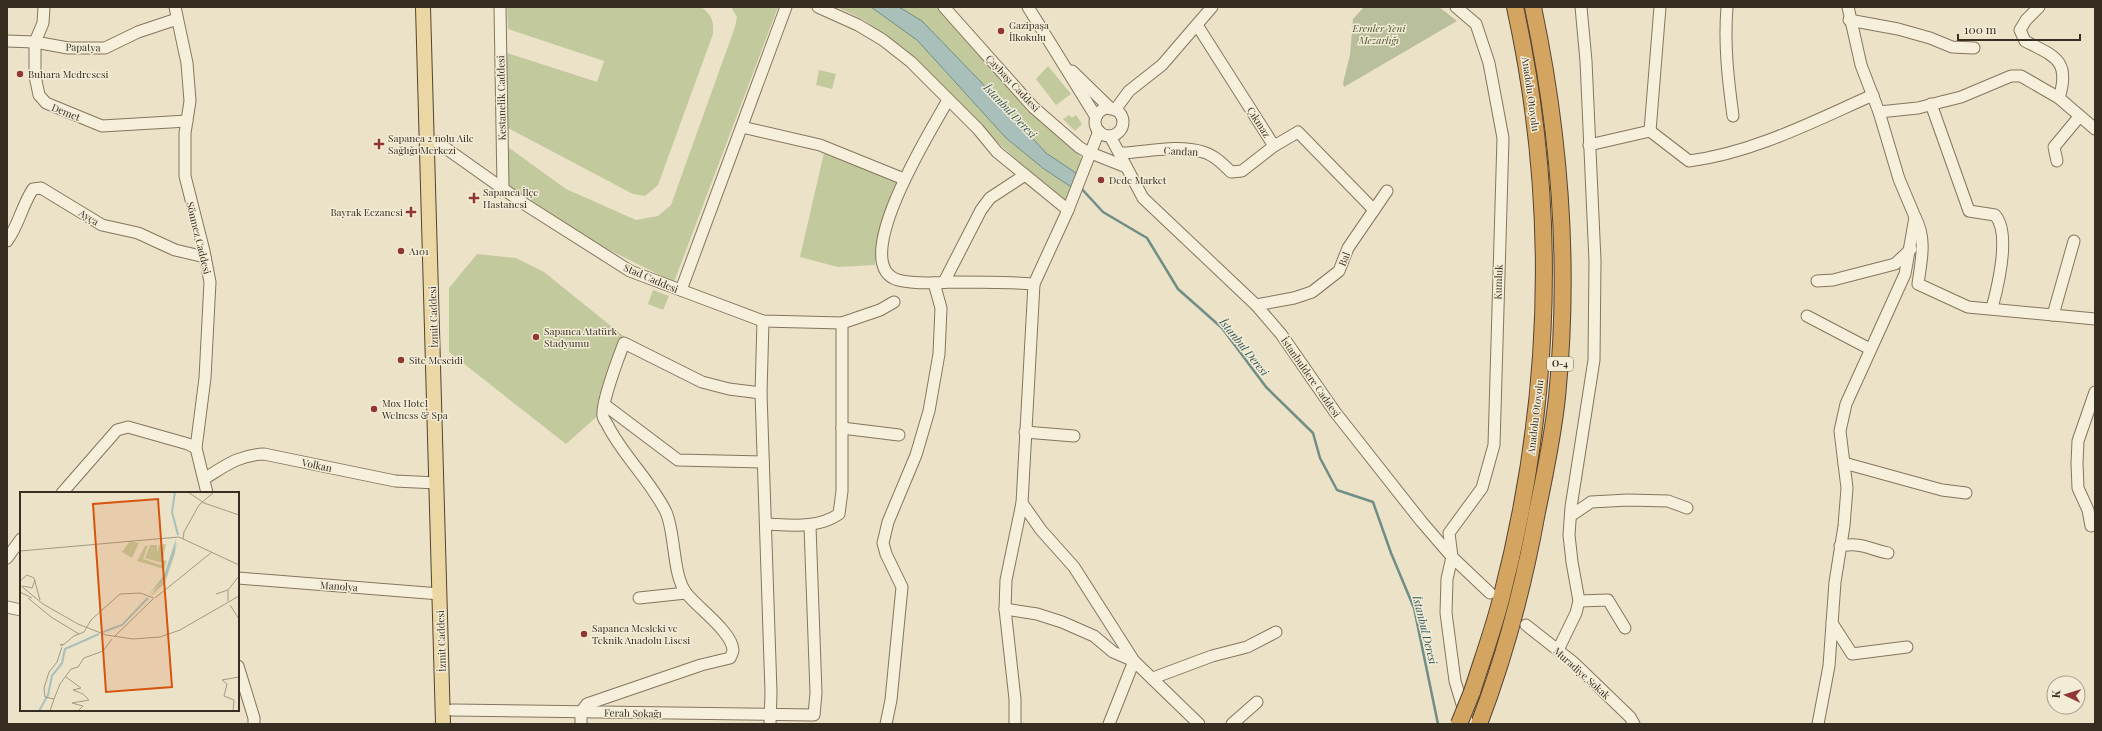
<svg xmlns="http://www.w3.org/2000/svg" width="2102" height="731" font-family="'Playfair Display',serif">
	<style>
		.green { fill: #c2c99c }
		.cemetery { fill: #b9be9b }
		.water { fill: #a8bfba; stroke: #708d87 }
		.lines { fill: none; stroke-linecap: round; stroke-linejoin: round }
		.stream { stroke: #708d87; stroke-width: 2.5 }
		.minor-casing { stroke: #86755e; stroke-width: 13 }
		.major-casing { stroke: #544332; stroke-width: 16 }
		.highway-casing { stroke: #544332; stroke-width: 18 }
		.minor { stroke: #f6efdb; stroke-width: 11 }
		.major { stroke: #ebd7a3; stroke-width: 14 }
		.highway { stroke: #d3a560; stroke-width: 16 }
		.highway-bridge-casing { stroke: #544332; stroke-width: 18; stroke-linecap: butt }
		.highway-bridge { stroke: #d3a560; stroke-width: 16 }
		.poi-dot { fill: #903633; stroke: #f3ecd7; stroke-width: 1.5 }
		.labels { text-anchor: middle; stroke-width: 3; stroke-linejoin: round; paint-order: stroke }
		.shield { fill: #f3ecd7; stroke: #6f6658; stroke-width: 1 }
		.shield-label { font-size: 9px; font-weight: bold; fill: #372d21 }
		.poi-label { font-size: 10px; fill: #372d21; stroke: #f3ecd7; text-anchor: start }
		.park-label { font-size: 10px; font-style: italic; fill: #465229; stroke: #f3ecd7 }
		.street-label { font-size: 10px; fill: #372d21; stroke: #f3ecd7 }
		.water-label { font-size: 11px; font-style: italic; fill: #315655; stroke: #f3ecd7 }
		.inset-river { fill: none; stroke: #a8bfba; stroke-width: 2 }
		.inset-road { fill: none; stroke: #a39a85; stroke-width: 1 }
		.view { fill: #d6550e; fill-opacity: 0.15; stroke: #d6550e; stroke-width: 2 }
		.inset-edge { fill: none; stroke: #372d21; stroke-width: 2 }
	</style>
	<rect width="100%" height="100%" fill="#ebe2c8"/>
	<g class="green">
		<path d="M507 7H701C712 15 714 21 713 34L658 185 645 196 633 194 506 127 507 53 597 82 604 61 508 29Z"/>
		<polygon points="731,7 778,7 674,282 587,239 508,188 508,147 566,189 636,220 658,216 671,205 735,27 737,17"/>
		<polygon points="837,7 871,7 917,40 1006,138 1044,169 1073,188 1065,204 958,106 907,52 864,20"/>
		<polygon points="899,7 947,7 1081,157 1079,175 1046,153 981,82 922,21"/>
		<polygon points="1048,66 1071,94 1056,105 1036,79"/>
		<polygon points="819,70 836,74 832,89 816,85"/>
		<polygon points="1069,115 1072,118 1076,115 1082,124 1075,131 1063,119"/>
		<polygon points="824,153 898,183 878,243 875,265 838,267 800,257"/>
		<polygon points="477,254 516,258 544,272 632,343 602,412 566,444 449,352 449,288"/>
		<polygon points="653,290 669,296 663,310 648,304"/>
	</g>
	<polygon class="cemetery" points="1364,7 1439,7 1457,21 1344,87 1343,83 1350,55 1353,19"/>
	<polygon class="water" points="871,7 899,7 922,21 981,82 1046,153 1079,175 1073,188 1044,169 1006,138 917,40"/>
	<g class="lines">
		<polyline class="stream" points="1080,187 1103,212 1147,238 1178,289 1222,328 1266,387 1313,433 1320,458 1337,490 1373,502 1391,553 1414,608 1438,724"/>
		<defs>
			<g id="minor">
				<polyline points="44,7 43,23 35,42 35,76 39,95 46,103 102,126 187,121"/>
				<polyline points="175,7 187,63 190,101 185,133 185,176 204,251 210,282 205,378 196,448 207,493"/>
				<polyline points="500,7 503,188"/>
				<polyline points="818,7 858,25 883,40 911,62 978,129 997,152 1068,210"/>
				<polyline points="944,7 1033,107 1079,147 1089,153"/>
				<polyline points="1028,7 1096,117"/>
				<polyline points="1456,7 1476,24 1489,63 1503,138 1494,445 1482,488 1449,533 1452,557 1447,579 1446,613 1455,681 1468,724"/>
				<path d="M1727 7C1724 45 1728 79 1733 116"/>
				<path d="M2039 7 2026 20 2020 30 2025 41C2054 56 2071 60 2059 98"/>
				<polyline points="1849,20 1898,29 1930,38 1952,47 1974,48"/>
				<polyline points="1197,25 1274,146 1298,132 1374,210"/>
				<polyline points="7,41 35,42 68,48 105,48 138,32 177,19"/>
				<polyline points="1072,71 1111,109"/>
				<path d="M948 100C933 127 846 265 898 280 913 284 937 283 952 282 980 282 1007 282 1034 284"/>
				<path d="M1931 104 1969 211 1995 215C2011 233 1998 286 1992 308"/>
				<circle cx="1109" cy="122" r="14"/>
				<polyline points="1115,110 1129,91 1162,65 1212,7"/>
				<polyline points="1879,112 1918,108 1941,102 1961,97 2011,76 2021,76 2059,98 2095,129"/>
				<polyline points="742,127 820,145 904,179"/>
				<polyline points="1099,131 1068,210 1034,284 1022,503 1041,530 1074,567 1134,661 1199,724"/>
				<path d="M1650 131 1689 161C1753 153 1814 121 1873 95"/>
				<polyline points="1110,136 1143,198 1256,305 1281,334 1335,412 1421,521 1452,557 1490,593"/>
				<polyline points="437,142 526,205 630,271 763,321 842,323 880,310 894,302"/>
				<polyline points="1589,145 1650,131 1660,7"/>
				<path d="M1122 153C1148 152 1177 144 1203 152 1214 155 1223 164 1231 172L1242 171 1274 146"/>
				<polyline points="1096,155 1126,167"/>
				<polyline points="2057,161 2054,147 2079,117"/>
				<path d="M1915 217C1927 239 1921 261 1918 284L1968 307 2095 319"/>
				<path d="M7 241C19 225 22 205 33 189L41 188 102 225 138 233 175 250 205 257"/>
				<polyline points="1817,281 1833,280 1895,264 1911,249"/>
				<polyline points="944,282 981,210 990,198 1025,175"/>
				<polyline points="681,290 786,7"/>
				<polyline points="1256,305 1294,298 1312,292 1339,271 1348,248 1387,191"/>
				<polyline points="2053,315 2074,241"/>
				<polyline points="1807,316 1870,349"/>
				<polyline points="763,321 761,393 771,692 770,724"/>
				<polyline points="605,405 678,460 763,462"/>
				<polyline points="842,428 899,435"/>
				<polyline points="1025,432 1074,436"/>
				<polyline points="1844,463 1942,490 1966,493"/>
				<path d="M204 479C225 466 238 455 264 454L395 481 437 483"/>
				<polyline points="62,493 117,430 128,427 188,444 196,448"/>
				<polyline points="1572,515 1591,502 1628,500 1668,501 1687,508"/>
				<path d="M766 524C791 525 817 529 839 514L842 491V323"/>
				<polyline points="2091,526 2088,510 2078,488 2077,463 2078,441 2095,392"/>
				<path d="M1840 546C1863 542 1868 549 1888 553"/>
				<polyline points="7,558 21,539"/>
				<polyline points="238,578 440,594"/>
				<polyline points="639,598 686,593"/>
				<polyline points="1579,601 1608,600 1625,628"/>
				<polyline points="7,607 21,610"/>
				<polyline points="1005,609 1037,614 1062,622 1094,636 1113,652 1134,661 1109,724"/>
				<polyline points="1832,623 1852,654 1907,647"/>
				<polyline points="1526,625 1573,662 1630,717 1634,724"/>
				<polyline points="1558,650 1576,613 1579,601 1572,562 1569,535 1571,507 1594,360 1595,261 1586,61 1581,7"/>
				<polyline points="238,666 254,718 254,724"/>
				<polyline points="1153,678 1212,656 1247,647 1276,632"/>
				<polyline points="452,710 814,715 816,693 810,526"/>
				<path d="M581 724V712L587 704 701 665 730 658C731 656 733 652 733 650 732 632 698 608 687 594 672 576 676 535 666 512 651 481 624 457 608 426 607 423 603 419 603 416 601 404 619 356 624 343L702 382 729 389 761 393"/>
				<polyline points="886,724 891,700 902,587 886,554 883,543 888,522 916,455 929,411 939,354 941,308 934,283"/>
				<polyline points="1015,724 1015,699 1005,609 1006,580 1022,503"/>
				<polyline points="1232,724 1257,702"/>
				<polyline points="1818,724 1829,666 1835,582 1844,526 1847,488 1840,431 1846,404 1905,274 1915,217 1899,179 1879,112 1861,65 1848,7"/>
			</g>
			<polyline id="major" points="423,7 443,724"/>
			<g id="highway">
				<path d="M1472 692C1482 660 1494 628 1502 595 1552 401 1558 203 1515 7"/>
				<path d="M1479 724C1505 656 1524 584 1537 512 1545 474 1553 436 1557 397 1570 267 1560 135 1533 7"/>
			</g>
		</defs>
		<use href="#minor" class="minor-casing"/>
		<use href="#major" class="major-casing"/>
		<use href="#highway" class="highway-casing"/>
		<use href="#minor" class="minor"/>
		<use href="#major" class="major"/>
		<use href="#highway" class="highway"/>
		<defs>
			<polyline id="highway-bridge" points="1459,724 1472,692"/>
		</defs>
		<use href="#highway-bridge" class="highway-bridge-casing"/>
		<use href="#highway-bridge" class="highway-bridge"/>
	</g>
	<g class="poi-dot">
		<circle cx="1001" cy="31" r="4"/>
		<circle cx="20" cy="74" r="4"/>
		<path d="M377 138h4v4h4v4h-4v4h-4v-4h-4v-4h4z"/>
		<circle cx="1101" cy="180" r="4"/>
		<path d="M472 192h4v4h4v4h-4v4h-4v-4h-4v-4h4z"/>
		<path d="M409 206h4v4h4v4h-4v4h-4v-4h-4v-4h4z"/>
		<circle cx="401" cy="251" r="4"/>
		<circle cx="536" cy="337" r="4"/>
		<circle cx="401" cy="360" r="4"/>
		<circle cx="374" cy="409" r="4"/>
		<circle cx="584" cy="634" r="4"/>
	</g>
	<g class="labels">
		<rect class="shield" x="1547" y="357" width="26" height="14" rx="3"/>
		<g class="shield-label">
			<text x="1560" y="367">O-4</text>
		</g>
		<g class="poi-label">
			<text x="1009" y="29">Gazipaşa<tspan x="1009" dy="12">İlkokulu</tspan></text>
			<text x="28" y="78">Buhara Medresesi</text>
			<text x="388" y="142">Sapanca 2 nolu Aile<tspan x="388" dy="12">Sağlığı Merkezi</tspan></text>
			<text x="1109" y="184">Dede Market</text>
			<text x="483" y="196">Sapanca İlçe<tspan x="483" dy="12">Hastanesi</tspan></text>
			<text x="403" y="216" text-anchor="end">Bayrak Eczanesi</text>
			<text x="409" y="255">A101</text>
			<text x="544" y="335">Sapanca Atatürk<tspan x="544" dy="12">Stadyumu</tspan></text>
			<text x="409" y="364">Site Mescidi</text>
			<text x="382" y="407">Mox Hotel<tspan x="382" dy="12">Welness &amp; Spa</tspan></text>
			<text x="592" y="632">Sapanca Mesleki ve<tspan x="592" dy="12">Teknik Anadolu Lisesi</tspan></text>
		</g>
		<g class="park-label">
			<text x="1379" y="32">Erenler Yeni<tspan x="1379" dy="12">Mezarlığı</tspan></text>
		</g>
		<g class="street-label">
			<text transform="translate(83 47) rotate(1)" y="4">Papatya</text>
			<text transform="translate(1013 83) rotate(47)" y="4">Çaybaşı Caddesi</text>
			<text transform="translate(1531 94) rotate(82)" y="4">Anadolu Otoyolu</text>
			<text transform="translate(501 98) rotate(-91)" y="4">Kestanelik Caddesi</text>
			<text transform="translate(66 112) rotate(22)" y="4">Demet</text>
			<text transform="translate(1259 122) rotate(57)" y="4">Çıkmaz</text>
			<text transform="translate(1181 151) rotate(3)" y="4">Candan</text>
			<text transform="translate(89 217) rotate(31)" y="4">Ayça</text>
			<text transform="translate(199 238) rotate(76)" y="4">Sönmez Caddesi</text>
			<text transform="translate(1344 259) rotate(-68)" y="4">Bal</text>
			<text transform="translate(651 278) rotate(23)" y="4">Stad Caddesi</text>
			<text transform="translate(1498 282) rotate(-88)" y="4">Kumluk</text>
			<text transform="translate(433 317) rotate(-92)" y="4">İzmit Caddesi</text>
			<text transform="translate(1311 377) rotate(55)" y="4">İstanbuldere Caddesi</text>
			<text transform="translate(1535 417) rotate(-83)" y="4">Anadolu Otoyolu</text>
			<text transform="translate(317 465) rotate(12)" y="4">Volkan</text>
			<text transform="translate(339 586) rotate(4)" y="4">Manolya</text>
			<text transform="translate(441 641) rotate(-92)" y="4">İzmit Caddesi</text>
			<text transform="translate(1582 673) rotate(42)" y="4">Muradiye Sokak</text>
			<text transform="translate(633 713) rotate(1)" y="4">Ferah Sokağı</text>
		</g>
		<g class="water-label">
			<text transform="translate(1010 111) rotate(46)" y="4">İstanbul Deresi</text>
			<text transform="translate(1244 347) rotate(51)" y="4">İstanbul Deresi</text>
			<text transform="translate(1425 630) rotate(76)" y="4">İstanbul Deresi</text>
		</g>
	</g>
	<g transform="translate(20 492)">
		<rect width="219" height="219" fill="#ebe2c8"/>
		<path d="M158 47 154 64 145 91 130 105 149 78ZM110 49 119 51 112 66 102 60ZM146 52 142 71 125 66 130 53H137V61L139 53ZM128 53 123 67 141 73 144 68 147 69 144 77 117 69 125 54Z" fill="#c2c99c"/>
		<path d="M156 47 155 60 147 83 128 104 144 83Z" fill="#a8bfba"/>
		<path class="inset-river" d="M155 0 152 20 158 43M83 140 102 133 128 106M19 219 28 203 32 184 42 171 45 157 79 142"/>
		<path class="inset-road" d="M168 0 184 11 219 23M163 47 164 40 179 13 194 0M0 59 159 45 219 73M0 89 7 83 14 86 20 108M0 93 23 112 58 132 86 143 113 147 140 145 160 138 219 104M3 94 12 96 15 88M0 100 12 106M196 102 208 98M8 106 31 125 59 142M135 106 192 60M208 109V98L219 84M210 113 219 127M95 144 133 107M43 153H40L42 152 43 153 54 144 64 140 71 128 100 102 120 101 134 106M46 185 61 196 53 198 63 202 69 208 52 211 63 214 58 219M34 207 40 192 51 177 58 175 64 166 83 159 92 147M30 219 34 207 25 205 24 196 29 180 37 170 42 155M213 219 214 208 204 204 207 192 202 188 219 185"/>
		<path class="view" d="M138 7 152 195 86 200 73 12Z"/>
		<rect width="219" height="219" class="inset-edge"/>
	</g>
	<rect width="2102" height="731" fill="none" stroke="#372d21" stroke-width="16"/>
	<g transform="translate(2066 695) rotate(274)"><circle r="19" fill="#f3ecd7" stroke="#a8a08e"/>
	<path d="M0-3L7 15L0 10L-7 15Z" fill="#903633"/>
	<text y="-6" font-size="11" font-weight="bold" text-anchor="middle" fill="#372d21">K</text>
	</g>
	<path d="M1958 34v6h122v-6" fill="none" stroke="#372d21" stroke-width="2"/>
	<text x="1964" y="34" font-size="12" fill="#372d21" stroke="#f3ecd7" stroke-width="3" paint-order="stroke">100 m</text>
</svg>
